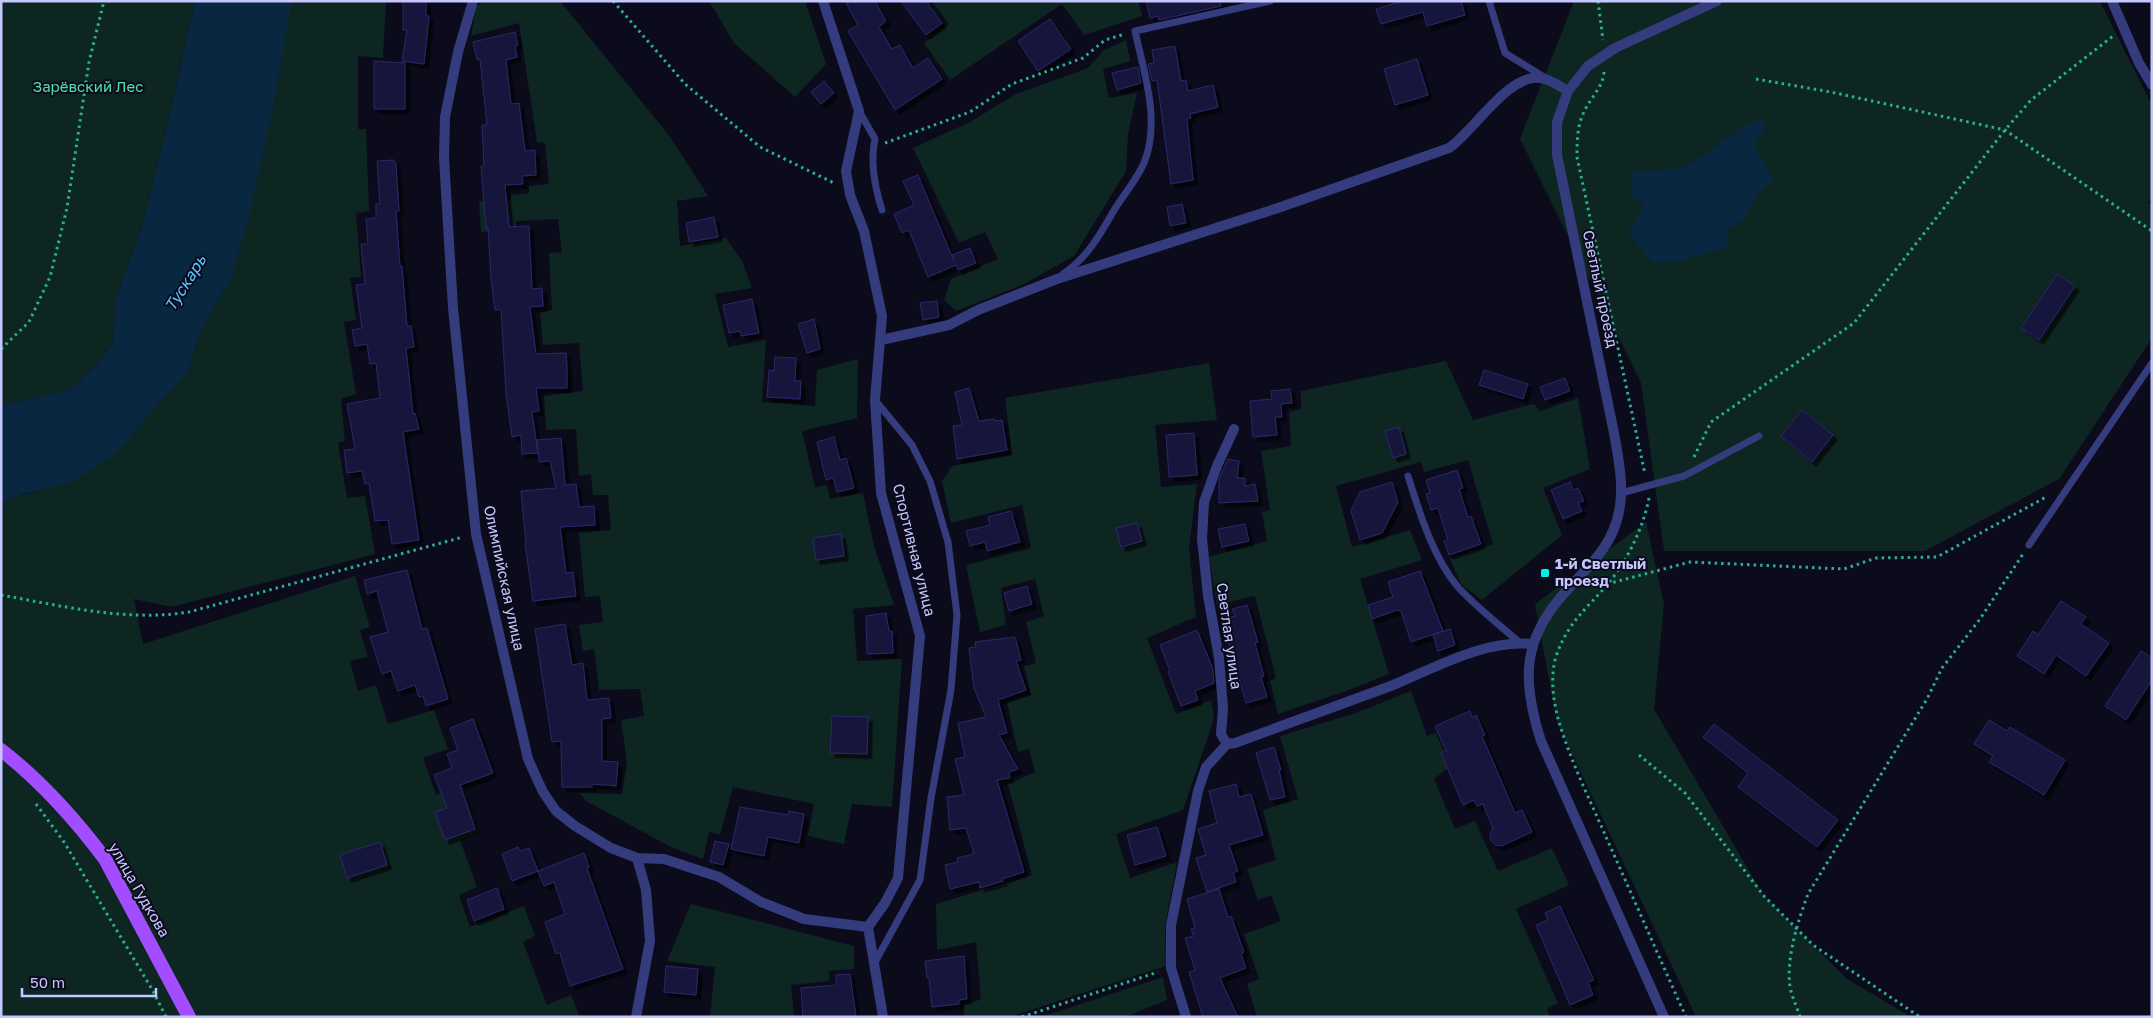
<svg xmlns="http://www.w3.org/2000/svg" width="2153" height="1018" font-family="'Golos Text',sans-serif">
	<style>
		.green { fill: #0e2622 }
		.water { fill: #0a2741 }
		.building { fill: #18163e; stroke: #2b276a; filter: url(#shadow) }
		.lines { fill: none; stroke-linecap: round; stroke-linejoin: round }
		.path { stroke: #29b094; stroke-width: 3; stroke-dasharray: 2.5 4; stroke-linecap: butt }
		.service { stroke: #343c7d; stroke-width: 7 }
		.minor { stroke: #343c7d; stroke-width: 10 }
		.tertiary { stroke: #343c7d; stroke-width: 10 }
		.primary { stroke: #a24dff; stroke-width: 14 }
		.poi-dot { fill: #00f1e6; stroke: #0b0b1c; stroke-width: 2 }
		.labels { text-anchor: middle; stroke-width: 4; stroke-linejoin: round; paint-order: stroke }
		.park-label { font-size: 15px; fill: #50e1a8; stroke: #0b0b1c }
		.street-label { font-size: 15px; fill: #c6c7ff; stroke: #0b0b1c }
		.poi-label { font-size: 15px; font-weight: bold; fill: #c6c7ff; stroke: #0b0b1c; text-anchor: start }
		.water-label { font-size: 16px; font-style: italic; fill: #54c9ff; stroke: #0b0b1c }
	</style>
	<defs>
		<filter id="shadow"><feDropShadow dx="4.5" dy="4.5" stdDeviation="0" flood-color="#0009"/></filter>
	</defs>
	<rect width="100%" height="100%" fill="#0b0b1c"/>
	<g class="green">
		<polygon points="1,1 195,1 167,127 142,227 116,297 113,343 97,364 69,390 1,406"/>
		<polygon points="292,1 386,1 383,58 358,56 358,129 366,129 369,211 356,213 361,277 350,278 356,320 344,322 356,394 341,399 345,441 338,443 347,498 365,496 375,554 172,607 134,599 143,644 355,576 370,627 360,630 368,657 350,661 358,691 376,685 388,724 434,710 448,749 423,758 436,795 463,786 479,833 460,840 477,887 459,895 470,927 524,906 535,936 523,942 547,1005 571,995 580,1017 1,1017 1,501 35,492 188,370 202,328 230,281"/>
		<polygon points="485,1 560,1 671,138 708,196 677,201 680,246 726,238 742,261 752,288 715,294 728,347 766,340 762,402 815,406 817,370 858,359 857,418 802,431 815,487 827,485 830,499 863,493 874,546 894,605 853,609 857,661 902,659 892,807 852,804 844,844 808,836 814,804 733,787 720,835 709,832 703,859 671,847 586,801 580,793 622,794 627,762 621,720 644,716 640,689 599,690 594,649 583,651 579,625 603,622 600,596 585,597 579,533 611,530 608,495 593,495 591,474 579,476 576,429 546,430 544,396 583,391 579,343 543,345 540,313 552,310 549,253 562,252 558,219 516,221 516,230 481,232 479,201 511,200 511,195 529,193 529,186 549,184 545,143 537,142 519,23 471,36 476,6"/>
		<polygon points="709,1 805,1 826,64 795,97 734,43"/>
		<polygon points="932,1 1138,1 1142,16 1084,35 1062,4 950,80 924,43 949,24"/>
		<polygon points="1574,1 2100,1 2152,106 2152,198 2148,203 2152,206 2152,338 2059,479 1925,551 1664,551 1641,383 1520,139"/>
		<polygon points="1126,40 1130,61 1103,69 1109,98 1137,93 1128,134 1126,171 1074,256 1024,284 956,311 944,300 951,279 998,259 985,232 959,243 913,148 970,122 1016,94 1088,68 1104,50"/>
		<polygon points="1446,361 1473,420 1534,404 1540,411 1578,398 1590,469 1543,488 1562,535 1482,600 1461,584 1450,559 1493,544 1468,460 1424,472 1421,462 1336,486 1352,547 1410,530 1422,560 1360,579 1389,674 1346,691 1278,714 1270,681 1276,678 1255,596 1217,605 1209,557 1267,541 1262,512 1270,510 1261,451 1291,446 1289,412 1301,409 1301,391"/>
		<polygon points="1209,363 1217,420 1155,425 1161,487 1197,484 1189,548 1196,617 1147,638 1176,714 1211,700 1214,719 1183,810 1116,834 1130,878 1177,862 1165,926 1166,966 1009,1017 964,1017 964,1006 981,999 976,942 937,950 936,904 1032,875 1008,784 1035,772 1029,749 1018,752 1007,702 1031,695 1024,666 1036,663 1026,622 1044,616 1035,579 1001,588 1006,625 980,632 966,565 1031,548 1022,505 951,523 942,481 952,466 1012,455 1005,398"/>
		<polygon points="1646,522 1664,604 1654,709 1764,896 1846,978 1911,1017 1696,1017 1557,722 1535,604"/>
		<polygon points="1411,691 1427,736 1436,733 1450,766 1434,779 1455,829 1475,821 1498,871 1552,848 1569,885 1516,909 1558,1003 1547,1009 1550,1017 1257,1017 1247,984 1259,979 1244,934 1281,921 1271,895 1258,900 1247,869 1276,860 1263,810 1298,799 1280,736 1356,713"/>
		<polygon points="691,904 854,946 854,969 829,971 829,981 791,985 794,1017 710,1017 715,967 667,961"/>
		<polygon points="1163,977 1167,1000 1125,1017 1041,1017"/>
	</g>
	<g class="water">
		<polygon points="195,1 292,1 272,112 248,221 230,281 202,328 188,370 114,455 73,481 1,501 1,406 69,390 97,364 113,343 116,297 142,227 167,127"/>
		<path d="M1761 119 1766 127 1753 144 1774 181C1751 191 1759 203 1743 219 1739 224 1732 226 1727 230L1728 247 1679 261 1653 263 1628 232 1638 219 1644 204 1632 197 1630 173 1681 168 1709 152 1742 127Z"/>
	</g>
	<g class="building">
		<polygon points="403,1 426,1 426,16 429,16 424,64 402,61 407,30 403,30"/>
		<polygon points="845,1 875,1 886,21 879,27 892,49 900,45 913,68 928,58 942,79 895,110 848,31 858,25"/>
		<polygon points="901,1 926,1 942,23 926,35"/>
		<polygon points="1146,1 1220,1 1221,6 1159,20 1158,16 1150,18"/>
		<polygon points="1403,1 1461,1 1465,15 1427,26 1423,12 1381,24 1376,9"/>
		<polygon points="1050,19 1071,49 1038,71 1018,41"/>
		<polygon points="515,32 518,45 515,46 517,57 506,60 511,104 519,103 525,151 535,150 536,175 522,176 523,184 505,185 509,227 529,226 532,289 542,288 543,306 530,307 536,354 566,353 567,366 567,388 536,388 539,411 532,412 538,453 522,454 521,435 512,437 506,393 501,310 495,310 491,279 488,228 486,228 481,166 484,166 482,125 487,125 480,59 477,60 473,42"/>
		<polygon points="1175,46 1181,81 1186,80 1188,91 1213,85 1218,107 1190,114 1191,118 1187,119 1193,180 1171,184 1157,80 1152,81 1148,64 1154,63 1152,50"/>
		<polygon points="1417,59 1428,95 1395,105 1384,69"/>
		<polygon points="374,61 405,63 405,109 374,109"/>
		<polygon points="1138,67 1141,83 1117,90 1112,73"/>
		<polygon points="824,81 834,93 821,104 811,92"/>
		<polygon points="394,160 394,163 396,163 397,181 399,211 396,211 400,266 402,266 407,326 411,326 414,347 406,348 413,414 415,413 419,429 403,432 419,540 392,544 388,520 375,521 369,483 365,484 362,471 347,473 344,450 355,449 347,404 380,398 376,363 370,364 367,344 355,346 352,330 362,328 356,285 365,284 361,244 368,244 366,219 376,218 376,204 380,204 377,161"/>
		<polygon points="918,175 954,261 952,255 970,248 976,263 958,270 956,265 928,277 909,230 902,233 894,214 914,205 903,181"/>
		<polygon points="1182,204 1186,223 1170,226 1167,207"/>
		<polygon points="714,217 718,237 689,242 686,223"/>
		<polygon points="2057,274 2075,286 2039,340 2021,328"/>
		<polygon points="752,299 759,333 741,336 740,331 729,333 723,305"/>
		<polygon points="937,301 939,317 923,320 920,303"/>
		<polygon points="814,319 820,349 807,353 798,324"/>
		<polygon points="775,357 796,358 795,381 801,381 800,399 767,397 769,370 774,371"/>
		<polygon points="1484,370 1528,384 1523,399 1479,385"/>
		<polygon points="1565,378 1570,391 1545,400 1540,387"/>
		<polygon points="969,388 979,421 994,419 994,421 1002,420 1007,450 957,459 953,426 962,425 955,392"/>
		<polygon points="1290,389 1292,403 1281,404 1282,417 1275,417 1277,435 1253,437 1250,401 1272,399 1271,391"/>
		<polygon points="1802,410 1833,435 1812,462 1781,436"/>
		<polygon points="1399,427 1406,454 1393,458 1385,431"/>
		<polygon points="1194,433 1197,475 1169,477 1166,435"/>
		<polygon points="834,437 840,460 846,458 854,488 837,492 833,478 826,480 817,442"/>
		<polygon points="561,438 565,485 576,484 579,507 594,506 595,525 560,527 566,573 573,572 576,596 533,601 525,543 526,543 521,491 556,488 550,461 539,462 537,440"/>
		<polygon points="1228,459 1239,461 1237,478 1245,478 1245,486 1255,484 1258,501 1219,503 1219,479"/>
		<polygon points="1457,470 1463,488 1459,489 1468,517 1471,516 1481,544 1449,555 1444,541 1448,540 1438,508 1431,510 1426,494 1430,493 1426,480"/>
		<polygon points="1392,482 1398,502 1382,533 1360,540 1351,511 1360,492"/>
		<polygon points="1570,482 1573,490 1578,488 1584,501 1578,503 1582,511 1563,519 1551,490"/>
		<polygon points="1011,511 1020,542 987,551 985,542 970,546 966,531 990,525 988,517"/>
		<polygon points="1137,523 1142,541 1121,547 1116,528"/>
		<polygon points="1245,524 1249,541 1222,547 1218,529"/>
		<polygon points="841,534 844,556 816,560 813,538"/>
		<polygon points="407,570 422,629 427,628 448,699 426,706 423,696 419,697 415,685 398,691 391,671 382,674 370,637 388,632 377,591 367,594 364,580"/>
		<polygon points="1420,571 1443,631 1411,642 1401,611 1397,610 1372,619 1368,605 1393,597 1388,582"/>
		<polygon points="1027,586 1032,604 1009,611 1004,593"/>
		<polygon points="2061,601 2086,617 2081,624 2109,643 2086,676 2056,655 2044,674 2017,656 2033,631 2038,635"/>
		<polygon points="1247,605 1258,642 1255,643 1264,676 1261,677 1267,697 1246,703 1222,619 1235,616 1232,609"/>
		<polygon points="886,613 889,631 892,631 893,653 867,654 866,616"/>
		<polygon points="565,624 572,665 583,663 587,700 609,698 611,718 602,719 602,761 618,762 616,786 592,784 592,787 562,787 561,741 552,742 535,629"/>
		<polygon points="1450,629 1455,645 1438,651 1433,635"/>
		<polygon points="1197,630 1213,669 1214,683 1195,691 1198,700 1181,706 1168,672 1170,671 1160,645"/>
		<polygon points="1015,637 1021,660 1016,661 1026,690 998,700 1007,733 999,735 1018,769 1009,772 1010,778 997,780 1024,872 1002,879 1003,881 980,888 979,882 950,889 945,865 958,862 957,858 974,854 966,828 950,830 947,797 964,795 955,759 965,757 958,723 986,717 974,688 969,648 976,647 975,642"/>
		<polygon points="2141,651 2152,658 2152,680 2126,720 2105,706"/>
		<polygon points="1470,711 1472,717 1476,715 1485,735 1482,736 1515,813 1522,810 1532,832 1501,846 1495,845 1491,840 1490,833 1493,829 1483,804 1477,806 1474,800 1463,805 1441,753 1446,751 1435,726"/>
		<polygon points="832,716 868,717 867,754 830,753"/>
		<polygon points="473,719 493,773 460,785 475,829 445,840 435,812 447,808 434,775 452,768 447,754 458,750 450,728"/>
		<polygon points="1989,720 2007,731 2010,727 2065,760 2044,795 1989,762 1993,756 1974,744"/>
		<polygon points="1714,724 1838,820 1817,847 1738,787 1748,773 1703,737"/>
		<polygon points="1274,747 1281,770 1279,770 1285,797 1270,800 1256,753"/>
		<polygon points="1236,784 1239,797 1251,794 1263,835 1229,845 1238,871 1233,873 1236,882 1207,892 1196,858 1206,855 1198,829 1217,823 1209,791"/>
		<polygon points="740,807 788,815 789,811 804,814 799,843 768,837 764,856 731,849"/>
		<polygon points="1157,827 1166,856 1135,865 1127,835"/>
		<polygon points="715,841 729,844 723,865 710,862"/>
		<polygon points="380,842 387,865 347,878 340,855"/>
		<polygon points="518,847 520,851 529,848 538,871 584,853 589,867 587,868 623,969 570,986 560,953 556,954 545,922 565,914 554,882 544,886 538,871 512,881 502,854"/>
		<polygon points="497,888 504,909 474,921 467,900"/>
		<polygon points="1219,889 1228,917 1231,916 1244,952 1241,954 1246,968 1220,978 1238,1017 1203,1017 1189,972 1195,970 1185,938 1194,936 1191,929 1195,928 1187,899"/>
		<polygon points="1560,906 1594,980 1588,982 1593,995 1570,1005 1536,925 1548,920 1545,913"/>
		<polygon points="964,956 967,999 959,1000 959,1004 932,1007 929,978 927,978 925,961"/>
		<polygon points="666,966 698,969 696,995 664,992"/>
		<polygon points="850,974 856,1017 803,1017 801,988 836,985 836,975"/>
	</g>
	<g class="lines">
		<g class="path">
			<polyline points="613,1 685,84 760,147 836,184"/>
			<polyline points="1598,1 1603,40"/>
			<path d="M1604 72C1603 88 1589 99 1583 114 1577 127 1577 143 1577 157L1645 474"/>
			<polyline points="1756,79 1831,92 2005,130 2152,231"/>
			<polyline points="885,143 970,112 1012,84 1083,58 1105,40 1125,34"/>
			<polyline points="1,349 29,322 50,277 67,208 89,62 104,1"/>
			<polyline points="1694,457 1711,422 1854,323 2005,130 2031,100 2113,36"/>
			<path d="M1649 498C1643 529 1627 561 1607 585 1586 609 1570 621 1558 651 1549 673 1553 701 1559 722 1571 762 1590 800 1606 837 1633 897 1659 957 1686 1017"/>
			<polyline points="1607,584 1690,562 1844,569 1876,558 1937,557 2046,497"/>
			<path d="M1 595C62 606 127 622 189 612L463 537"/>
			<polyline points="1639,755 1685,793 1764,896 1813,945 1920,1017"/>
			<polyline points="36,804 64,842 153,991 166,1017"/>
			<polyline points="1022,1017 1158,972"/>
			<path d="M1800 1017C1797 1007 1792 997 1790 987 1786 957 1798 921 1808 894L1927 699 1942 668 1980 619 2023 554"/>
		</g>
		<g class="service">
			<polyline points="1489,1 1505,53 1544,77"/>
			<path d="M859 111 875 139C870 162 875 188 882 210"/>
			<path d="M1063 274C1086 259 1100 235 1113 212 1122 197 1137 179 1144 163 1161 121 1144 73 1135 31L1270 1"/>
			<path d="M1408 476C1419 511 1433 558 1458 587 1476 607 1500 625 1520 643"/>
			<polyline points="1621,493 1684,476 1759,436"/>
			<polyline points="2029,545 2152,363"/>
			<polyline points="874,964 920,880 931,798 951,690 957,615 948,542 930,481 912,445 875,400"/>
		</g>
		<g class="minor">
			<polyline points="473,1 458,52 445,117 444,158 453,308 476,534 528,759 543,792 556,811 575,826 611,848 637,858 664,859 719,877 761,902 804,919 868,927"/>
			<polyline points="823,1 859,111 846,171 850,195 864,231 882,316 875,400 881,493 920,636 898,878 885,903 868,927 883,1017"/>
			<polyline points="2112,1 2139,63 2152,85"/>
			<path d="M881 340 949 325 978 310 1057 279 1278 208 1449 148C1474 131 1508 74 1540 78 1550 79 1559 86 1568 91"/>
			<path d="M1227 744 1235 743C1286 724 1337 706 1388 687 1433 669 1484 639 1532 644"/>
			<polyline points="636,1017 650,941 646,890 637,858"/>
			<polyline points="1186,1017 1171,968 1171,925 1198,791 1206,767 1227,744 1221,734 1223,708 1219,658 1208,596 1202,539 1204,502 1217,466 1234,429"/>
		</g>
		<path class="tertiary" d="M1664 1017 1541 741C1521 679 1522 637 1569 588 1585 570 1604 553 1613 531 1627 499 1620 466 1614 433L1557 155V122L1568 91 1588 66 1615 48 1717 1"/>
		<path class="primary" d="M1 750C41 781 75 819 105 859L189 1017"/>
	</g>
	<rect class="poi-dot" x="1540" y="568" width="10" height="10" rx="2.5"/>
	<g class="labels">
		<g class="park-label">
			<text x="88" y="92">Зарёвский Лес</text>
		</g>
		<g class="street-label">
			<text transform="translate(1600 289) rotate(78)" y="5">Светлый проезд</text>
			<text transform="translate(914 550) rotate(76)" y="5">Спортивная улица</text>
			<text transform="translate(504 578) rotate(78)" y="5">Олимпийская улица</text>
			<text transform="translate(1229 636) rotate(82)" y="5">Светлая улица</text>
			<text transform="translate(139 890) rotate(60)" y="5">улица Гудкова</text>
		</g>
		<g class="poi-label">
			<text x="1555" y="569">1-й Светлый<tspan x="1555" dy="17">проезд</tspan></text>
		</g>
		<g class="water-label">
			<text transform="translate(185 283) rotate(-58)" y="6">Тускарь</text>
		</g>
	</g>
	<rect width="2153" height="1018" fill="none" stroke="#c6c7ff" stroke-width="5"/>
	<path d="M22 988v8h134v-8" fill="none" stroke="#c6c7ff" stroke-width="2.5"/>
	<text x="30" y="988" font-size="15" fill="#c6c7ff" stroke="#0b0b1c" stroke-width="4" paint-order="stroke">50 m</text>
</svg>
